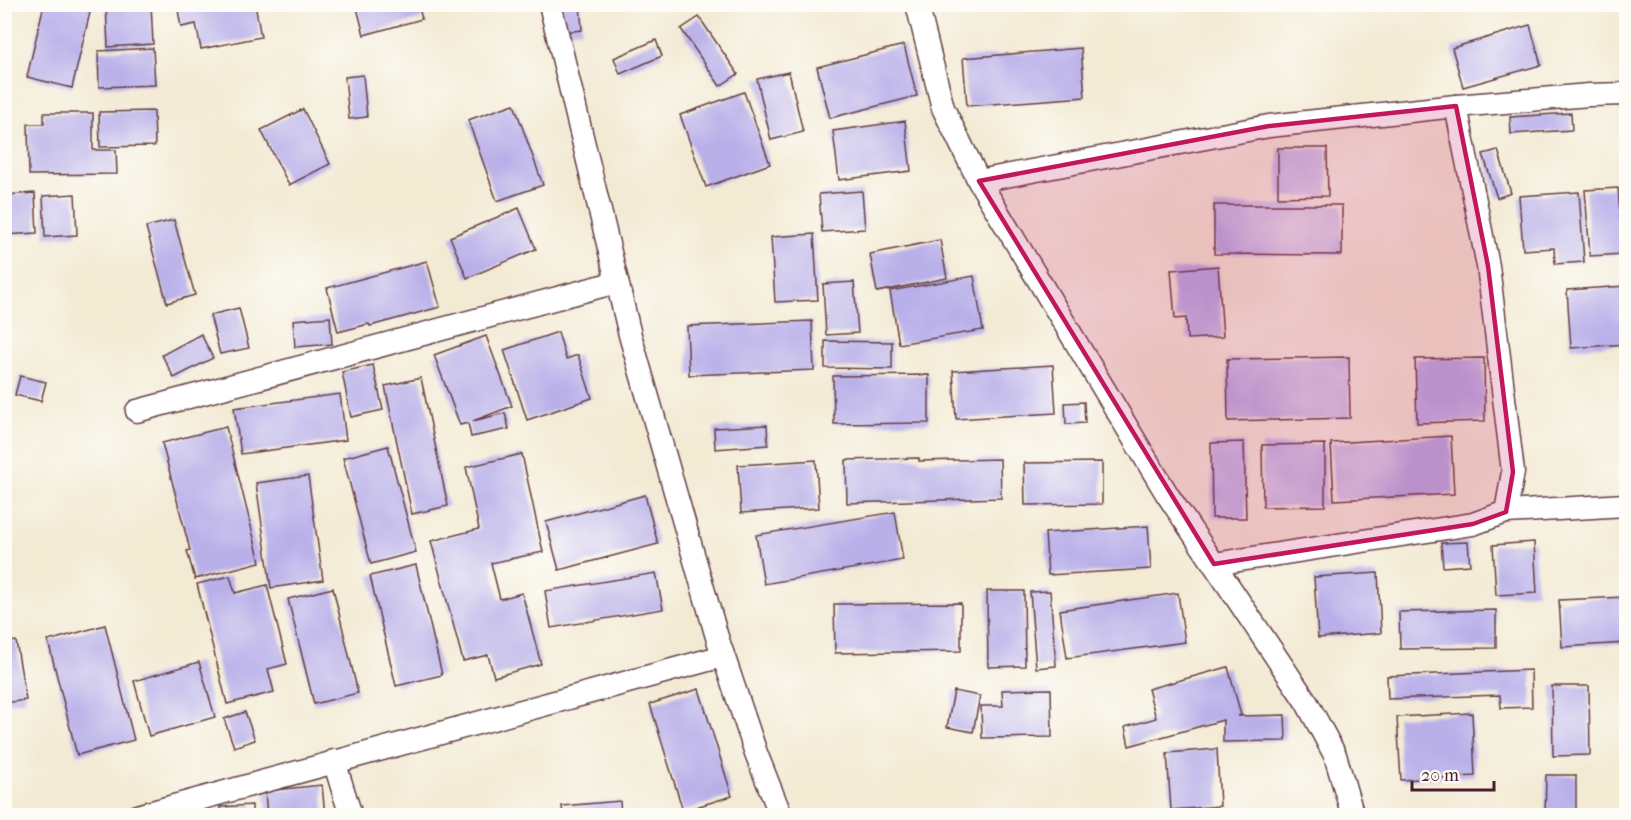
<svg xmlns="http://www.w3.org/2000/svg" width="1631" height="820" font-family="'IM FELL French Canon',serif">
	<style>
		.building { fill: #b9b0e9 }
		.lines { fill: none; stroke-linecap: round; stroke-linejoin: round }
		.minor-casing { stroke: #633d44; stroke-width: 25 }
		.minor { stroke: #fff; stroke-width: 22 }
		.marked { fill: #c2185b; fill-opacity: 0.2; stroke: #c2185b; stroke-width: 4.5; stroke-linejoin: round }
	</style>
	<rect width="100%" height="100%" fill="#fdfcf7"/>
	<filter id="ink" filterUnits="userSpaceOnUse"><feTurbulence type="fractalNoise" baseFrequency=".0167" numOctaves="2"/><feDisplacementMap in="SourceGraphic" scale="12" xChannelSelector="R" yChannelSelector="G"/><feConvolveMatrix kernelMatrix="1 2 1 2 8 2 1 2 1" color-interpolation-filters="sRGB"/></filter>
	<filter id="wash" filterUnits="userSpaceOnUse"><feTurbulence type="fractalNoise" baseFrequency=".008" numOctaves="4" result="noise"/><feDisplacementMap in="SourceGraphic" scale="24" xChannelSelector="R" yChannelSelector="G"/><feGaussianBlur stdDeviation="1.35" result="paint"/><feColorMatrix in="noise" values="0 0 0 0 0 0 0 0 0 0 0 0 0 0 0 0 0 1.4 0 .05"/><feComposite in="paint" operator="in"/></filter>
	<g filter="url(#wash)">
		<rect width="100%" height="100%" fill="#f3ead4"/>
		<g id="blocks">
			<g class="building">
				<polygon points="44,4 92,4 72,88 27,77"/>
				<polygon points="106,4 151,4 153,44 108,47"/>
				<polygon points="177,4 255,4 261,37 201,49 196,24 181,27"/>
				<polygon points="356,4 418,4 422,19 364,35"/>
				<polygon points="562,4 580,4 582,30 564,32"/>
				<polygon points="699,17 738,74 720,86 681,29"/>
				<polygon points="1530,25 1541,65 1463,87 1452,48"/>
				<polygon points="656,40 662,56 620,74 614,58"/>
				<polygon points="904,45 917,96 830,118 817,67"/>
				<polygon points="153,48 155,85 99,87 98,51"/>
				<polygon points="1081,48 1085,97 967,106 963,58"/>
				<polygon points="789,72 803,132 771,140 757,79"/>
				<polygon points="363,75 367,117 349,119 345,77"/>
				<polygon points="744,92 770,164 706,187 680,115"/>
				<polygon points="514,104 543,185 497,201 468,120"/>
				<polygon points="303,109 330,164 289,185 261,130"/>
				<polygon points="154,111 155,146 100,147 99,112"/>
				<polygon points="44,113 93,113 93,150 116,150 117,174 29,175 28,124 44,124"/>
				<polygon points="1571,113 1572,130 1511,134 1510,117"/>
				<polygon points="905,121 911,171 839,180 833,131"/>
				<polygon points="1278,148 1327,148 1328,196 1278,197"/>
				<polygon points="1498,150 1511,193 1497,198 1483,154"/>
				<polygon points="1618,188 1623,254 1590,256 1585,190"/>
				<polygon points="862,191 865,229 822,232 819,194"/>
				<polygon points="1579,192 1584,262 1555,264 1554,248 1523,250 1519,196"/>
				<polygon points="35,193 37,233 4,235 4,195"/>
				<polygon points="75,194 77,235 45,237 43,196"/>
				<polygon points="1214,205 1342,205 1342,255 1214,254"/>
				<polygon points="519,208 536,249 467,278 450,237"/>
				<polygon points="174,220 195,295 167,303 146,227"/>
				<polygon points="814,234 818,300 775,302 771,237"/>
				<polygon points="940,240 947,278 877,292 870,254"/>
				<polygon points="427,261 440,307 370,326 369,324 338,332 327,288"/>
				<polygon points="1218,266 1223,337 1187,339 1186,318 1175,319 1171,270"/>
				<polygon points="974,276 983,330 899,344 890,291"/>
				<polygon points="854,282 858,333 826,335 823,284"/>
				<polygon points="1626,286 1626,344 1571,348 1567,290"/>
				<polygon points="239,308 249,348 220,354 210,315"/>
				<polygon points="330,317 332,344 295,347 293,320"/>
				<polygon points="812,321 814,370 689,375 687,326"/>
				<polygon points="558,332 566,359 578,355 592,398 527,420 504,350"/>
				<polygon points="201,334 213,358 174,378 162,355"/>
				<polygon points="486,336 512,406 473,421 505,413 509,429 471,437 468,423 460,425 434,355"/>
				<polygon points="825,341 892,342 892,369 825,368"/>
				<polygon points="1349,357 1350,418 1228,421 1227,359"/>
				<polygon points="1484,358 1485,421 1417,423 1415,359"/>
				<polygon points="373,365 383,410 351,417 342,372"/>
				<polygon points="1053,365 1056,413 956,419 953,371"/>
				<polygon points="929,375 929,423 834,424 833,376"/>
				<polygon points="20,376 46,382 41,401 15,395"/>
				<polygon points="421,378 448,506 412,514 385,386"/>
				<polygon points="340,394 346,440 241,454 234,408"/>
				<polygon points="1084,402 1085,423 1066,424 1065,403"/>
				<polygon points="767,425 768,445 715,449 714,428"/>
				<polygon points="226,427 260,562 195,579 187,551 190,550 162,443"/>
				<polygon points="1451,436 1454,494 1334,500 1331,443"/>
				<polygon points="1244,442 1246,518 1212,518 1211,443"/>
				<polygon points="1325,444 1325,506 1263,507 1262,445"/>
				<polygon points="388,446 416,552 371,564 343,458"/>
				<polygon points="522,454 543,552 491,563 500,599 522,593 541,664 494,677 488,655 463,661 431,541 479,529 466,467"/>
				<polygon points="919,458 919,461 1000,459 1001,498 847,503 846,460"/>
				<polygon points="816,460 819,508 741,513 738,465"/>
				<polygon points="1102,462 1102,504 1025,505 1024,463"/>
				<polygon points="308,476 323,580 271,588 256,483"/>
				<polygon points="645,495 658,544 559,570 546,522"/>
				<polygon points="895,512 903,560 764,584 756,535"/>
				<polygon points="1148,526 1151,569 1048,575 1045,533"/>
				<polygon points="1468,542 1470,565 1443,567 1441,543"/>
				<polygon points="1534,542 1537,593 1496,595 1493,545"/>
				<polygon points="416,565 442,675 396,686 370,576"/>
				<polygon points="656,573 663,609 551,628 545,591"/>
				<polygon points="1378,573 1381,633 1318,638 1314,577"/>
				<polygon points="230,576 235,593 267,585 287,664 268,669 274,692 227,704 197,584"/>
				<polygon points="333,588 358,693 314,704 288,599"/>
				<polygon points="987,591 1024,591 1025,666 988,667"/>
				<polygon points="1050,591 1056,666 1036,668 1030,592"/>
				<polygon points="1178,593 1185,642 1067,658 1060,610"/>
				<polygon points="1626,597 1626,643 1562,647 1559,600"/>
				<polygon points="961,603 961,651 835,653 834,604"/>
				<polygon points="1496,610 1496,648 1400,649 1399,612"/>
				<polygon points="105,625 134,740 77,755 48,641"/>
				<polygon points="16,641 26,700 4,703 4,643"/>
				<polygon points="199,662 215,717 149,736 134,681"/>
				<polygon points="1228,667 1241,715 1238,716 1285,715 1286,741 1223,742 1223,720 1129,746 1125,727 1156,718 1148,689"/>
				<polygon points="1531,670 1532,707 1501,708 1500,695 1388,699 1387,676"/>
				<polygon points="1552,686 1589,686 1590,755 1553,756"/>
				<polygon points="699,689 732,796 683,811 650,704"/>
				<polygon points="1051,689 1052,737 982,738 981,706 1003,706 1002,690"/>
				<polygon points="954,691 980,696 973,732 947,727"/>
				<polygon points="245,712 255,740 234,747 224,719"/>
				<polygon points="1472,713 1475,776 1401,780 1397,717"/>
				<polygon points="1217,749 1220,806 1171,810 1167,753"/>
				<polygon points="1546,775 1576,775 1576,816 1545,816"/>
				<polygon points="322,785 325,816 267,816 265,791"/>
				<polygon points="620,801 621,816 563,816 562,806"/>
				<polygon points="252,805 252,816 221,816 220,807"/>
			</g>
		</g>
	</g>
	<g filter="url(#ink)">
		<use href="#blocks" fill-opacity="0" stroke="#633d44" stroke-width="1.5"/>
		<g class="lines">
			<defs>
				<g id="minor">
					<polyline points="550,4 630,335 717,637 756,753 781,816"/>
					<polyline points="917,4 943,108 979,181 1167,494 1307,703 1335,755 1353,816"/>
					<polyline points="979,181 1269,126 1456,106 1589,95 1626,94"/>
					<polyline points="137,411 617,282"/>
					<polyline points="1506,512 1626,505"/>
					<polyline points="1214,564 1473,524 1506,512 1513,472 1488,266 1456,106"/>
					<polyline points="334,761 351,816"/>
					<polyline points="137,816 723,656"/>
				</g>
			</defs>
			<use href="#minor" class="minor-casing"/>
			<use href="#minor" class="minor"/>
		</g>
	</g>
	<path class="marked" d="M1456 106 1488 266 1513 472 1506 512 1473 524 1214 564 979 181 1269 126Z"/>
	<rect width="1631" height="820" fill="none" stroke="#fdfcf7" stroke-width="24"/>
	<path d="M1412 781v9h82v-9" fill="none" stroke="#4a1f2b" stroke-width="3"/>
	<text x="1421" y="781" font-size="18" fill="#4a1f2b" stroke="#fdfcf7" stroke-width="4.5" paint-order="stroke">20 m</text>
</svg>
